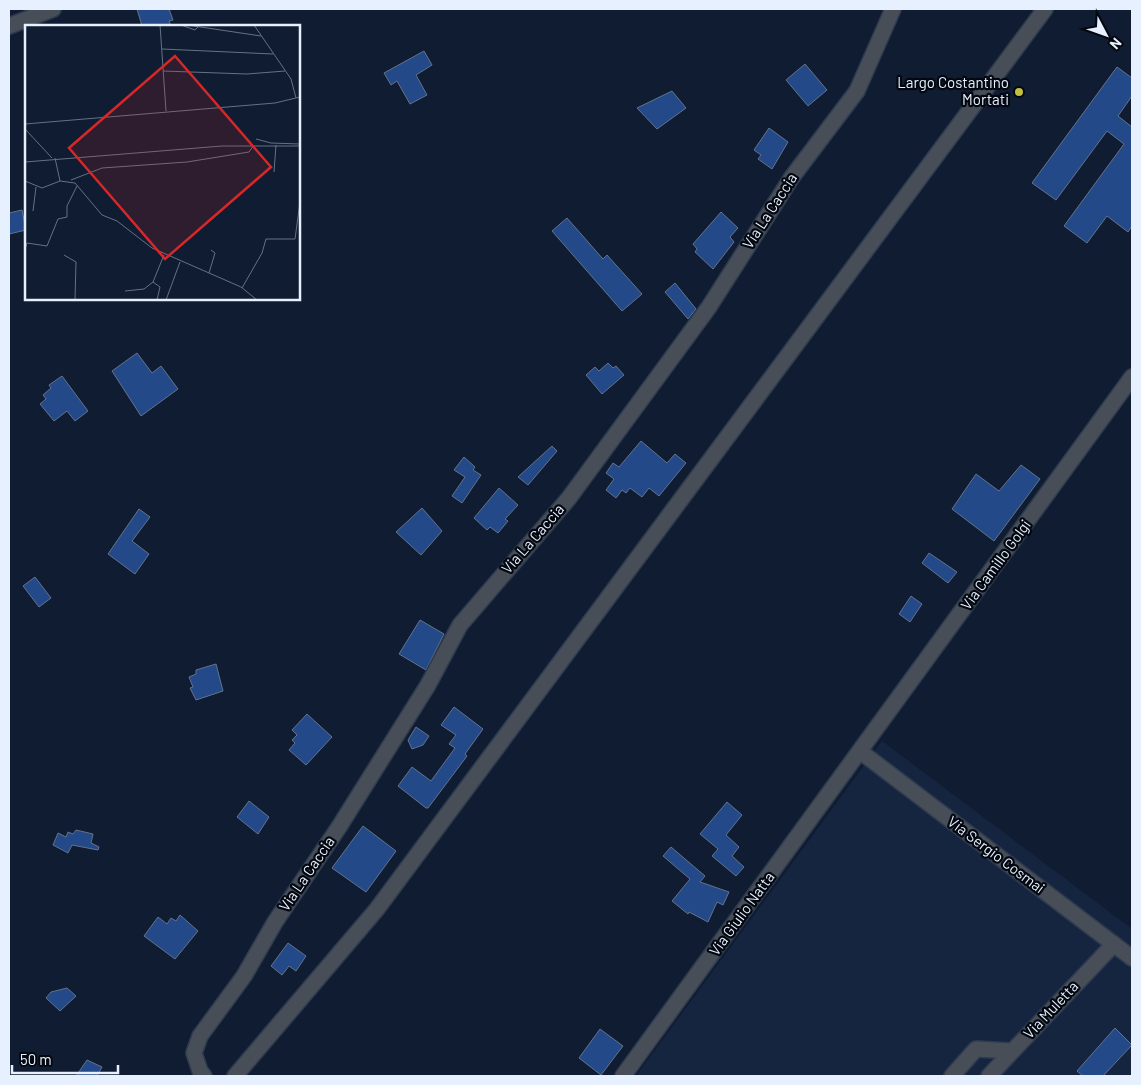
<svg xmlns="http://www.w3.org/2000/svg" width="1141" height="1085" font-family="Barlow,sans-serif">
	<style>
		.built { fill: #152540 }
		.building { fill: #234988; stroke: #63738c }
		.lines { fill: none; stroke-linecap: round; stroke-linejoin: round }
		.minor-casing { stroke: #2e3a4e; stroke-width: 18 }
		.minor { stroke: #474e58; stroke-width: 15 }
		.poi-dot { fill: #c1be40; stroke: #030710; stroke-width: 2 }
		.labels { text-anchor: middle; stroke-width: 4.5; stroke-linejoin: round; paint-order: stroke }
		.poi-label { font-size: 15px; fill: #e6f0fe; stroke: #030710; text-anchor: end }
		.street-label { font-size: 15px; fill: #e6f0fe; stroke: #030710 }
		.inset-road { fill: none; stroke: #667183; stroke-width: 1 }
		.view { fill: #d62828; fill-opacity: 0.15; stroke: #d62828; stroke-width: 2.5 }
		.inset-edge { fill: none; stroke: #e6f0fe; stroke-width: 2.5 }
	</style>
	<rect width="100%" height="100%" fill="#101c31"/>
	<polygon class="built" points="882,741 1132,929 1132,1076 636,1076"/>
	<g class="building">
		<polygon points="137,9 169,9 173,20 169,21 171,26 142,26"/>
		<polygon points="424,51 432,65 416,75 427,95 410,104 397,81 391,85 384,73"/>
		<polygon points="805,64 827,90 808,106 786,80"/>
		<polygon points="1117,67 1132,78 1132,96 1118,116 1132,127 1132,226 1128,232 1107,216 1087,243 1064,226 1124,144 1107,131 1056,200 1032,183"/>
		<polygon points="672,91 686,108 657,129 637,108"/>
		<polygon points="769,128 788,142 772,169 758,159 761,155 754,150"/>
		<polygon points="22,210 26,230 9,234 9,213"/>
		<polygon points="721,212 738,228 730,237 734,242 713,269 695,252 697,249 693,244"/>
		<polygon points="567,218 603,259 607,255 642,294 622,311 552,231"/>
		<polygon points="675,283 696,309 688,319 665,292"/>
		<polygon points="137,353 152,373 161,366 178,389 141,416 112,371"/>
		<polygon points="608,363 613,368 616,366 624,375 602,394 586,375 595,367 599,371"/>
		<polygon points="62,376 88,411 75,421 67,411 54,421 40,404 46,399 43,395 51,388 49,385"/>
		<polygon points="641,441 667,463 675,454 686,463 659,496 649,488 642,497 630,488 626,493 622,490 616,498 606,490 614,479 606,473 613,463 619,467"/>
		<polygon points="552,446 557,451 528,485 518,477"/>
		<polygon points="464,457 475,467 473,470 481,475 462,503 452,496 465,477 454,470"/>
		<polygon points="1021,465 1040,479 994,541 952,509 976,474 999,491"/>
		<polygon points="499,488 518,505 505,519 508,521 498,533 490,527 487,530 474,518"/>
		<polygon points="422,508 442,531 421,555 396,532"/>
		<polygon points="139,509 150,517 132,541 149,554 135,574 108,554"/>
		<polygon points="929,553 957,572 948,583 922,563"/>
		<polygon points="35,577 51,598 39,607 23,586"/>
		<polygon points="911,596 922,604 910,622 899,614"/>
		<polygon points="420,620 444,634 426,670 399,654"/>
		<polygon points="216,664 223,691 196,700 190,688 193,687 189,677 196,674 196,670"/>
		<polygon points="454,707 483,729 465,754 467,756 428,808 426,808 398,786 412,767 431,781 455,748 449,744 456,735 441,725"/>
		<polygon points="307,714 332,737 306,765 289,750 295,743 292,740 297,735 292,730"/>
		<polygon points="416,727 429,736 423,745 412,749 408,740"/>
		<polygon points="249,801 269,817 258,834 237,817"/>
		<polygon points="727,802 742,815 726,835 739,847 732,856 744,867 736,876 712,856 718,849 700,834"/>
		<polygon points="363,826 396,851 366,892 332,868"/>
		<polygon points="76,830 93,834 91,843 99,847 98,850 72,845 68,853 53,845 58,833 66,837 68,832 73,834"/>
		<polygon points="671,847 705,876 700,882 729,892 723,905 717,902 708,922 689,912 688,914 672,901 690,879 663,856"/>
		<polygon points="180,915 198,931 175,959 144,936 158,917 167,924 171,918 176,921"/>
		<polygon points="288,943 306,956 296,971 289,966 282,975 271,966"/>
		<polygon points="67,988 76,996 60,1011 46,998 51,992"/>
		<polygon points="1115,1028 1132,1045 1103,1076 1083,1076 1077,1071"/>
		<polygon points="600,1029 623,1046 601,1075 579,1058"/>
		<polygon points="87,1060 102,1067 97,1076 76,1076"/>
	</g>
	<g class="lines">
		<defs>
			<g id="minor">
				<polyline points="9,26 53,9"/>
				<polyline points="861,752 1132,958"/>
				<polyline points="204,1076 200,1071 194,1053 200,1036 244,976 275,922 339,827 428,685 460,625 569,498 709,307 792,177 857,91 893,9"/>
				<polyline points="235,1076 377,909 1045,9"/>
				<polyline points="623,1076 1132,377"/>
				<polyline points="952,1076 976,1049 1012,1051"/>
				<polyline points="989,1076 1114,944"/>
			</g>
		</defs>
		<use href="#minor" class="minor-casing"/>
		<use href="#minor" class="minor"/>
	</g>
	<circle class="poi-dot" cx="1019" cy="92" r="5"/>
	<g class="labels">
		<g class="poi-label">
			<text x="1009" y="88">Largo Costantino<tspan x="1009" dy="17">Mortati</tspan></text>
		</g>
		<g class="street-label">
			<text transform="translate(770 211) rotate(-57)" y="5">Via La Caccia</text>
			<text transform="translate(533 539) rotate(-49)" y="5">Via La Caccia</text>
			<text transform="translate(996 565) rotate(-54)" y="5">Via Camillo Golgi</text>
			<text transform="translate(996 855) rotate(37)" y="5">Via Sergio Cosmai</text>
			<text transform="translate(307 874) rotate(-56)" y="5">Via La Caccia</text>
			<text transform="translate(742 914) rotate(-54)" y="5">Via Giulio Natta</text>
			<text transform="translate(1051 1010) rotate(-47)" y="5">Via Muletta</text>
		</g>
	</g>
	<g transform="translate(25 25)">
		<rect width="275" height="275" fill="#101c31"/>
		<path class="inset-road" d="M135 0 141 86M156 0 170 5 173 2M162 0 236 11M229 0 266 54 271 73M137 24 248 29M138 46 222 49 260 46M0 99 250 78 275 72M0 104 27 133M231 114 246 118 275 119M30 133 35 156 50 158 77 190 92 196 127 223 216 262 232 275M0 137 197 121H275M249 147 251 120M46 155 77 143 162 137 224 127 229 120M0 156 17 163 35 156M8 186 11 162M0 224 2 218 22 221 33 194 42 192V181L52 161M39 230 51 237 50 275M184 248 190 228 186 225M128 257 135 262 132 275M217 263 237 228 241 214H270L275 177M100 266 119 264 128 257 139 230M141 275 155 237"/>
		<path class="view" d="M150 31 246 142 140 234 44 123Z"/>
		<rect width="275" height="275" class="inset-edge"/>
	</g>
	<rect width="1141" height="1085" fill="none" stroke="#e6f0fe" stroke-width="20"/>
	<g transform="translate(1106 35) rotate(131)" stroke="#030710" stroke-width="4" paint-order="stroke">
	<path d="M0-4L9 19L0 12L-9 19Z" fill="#e6f0fe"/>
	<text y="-8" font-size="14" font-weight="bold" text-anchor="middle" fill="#e6f0fe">N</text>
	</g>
	<path d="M12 1065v8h106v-8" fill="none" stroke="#e6f0fe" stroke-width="2.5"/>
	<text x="20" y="1065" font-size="15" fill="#e6f0fe" stroke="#030710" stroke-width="4" paint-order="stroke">50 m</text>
</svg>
